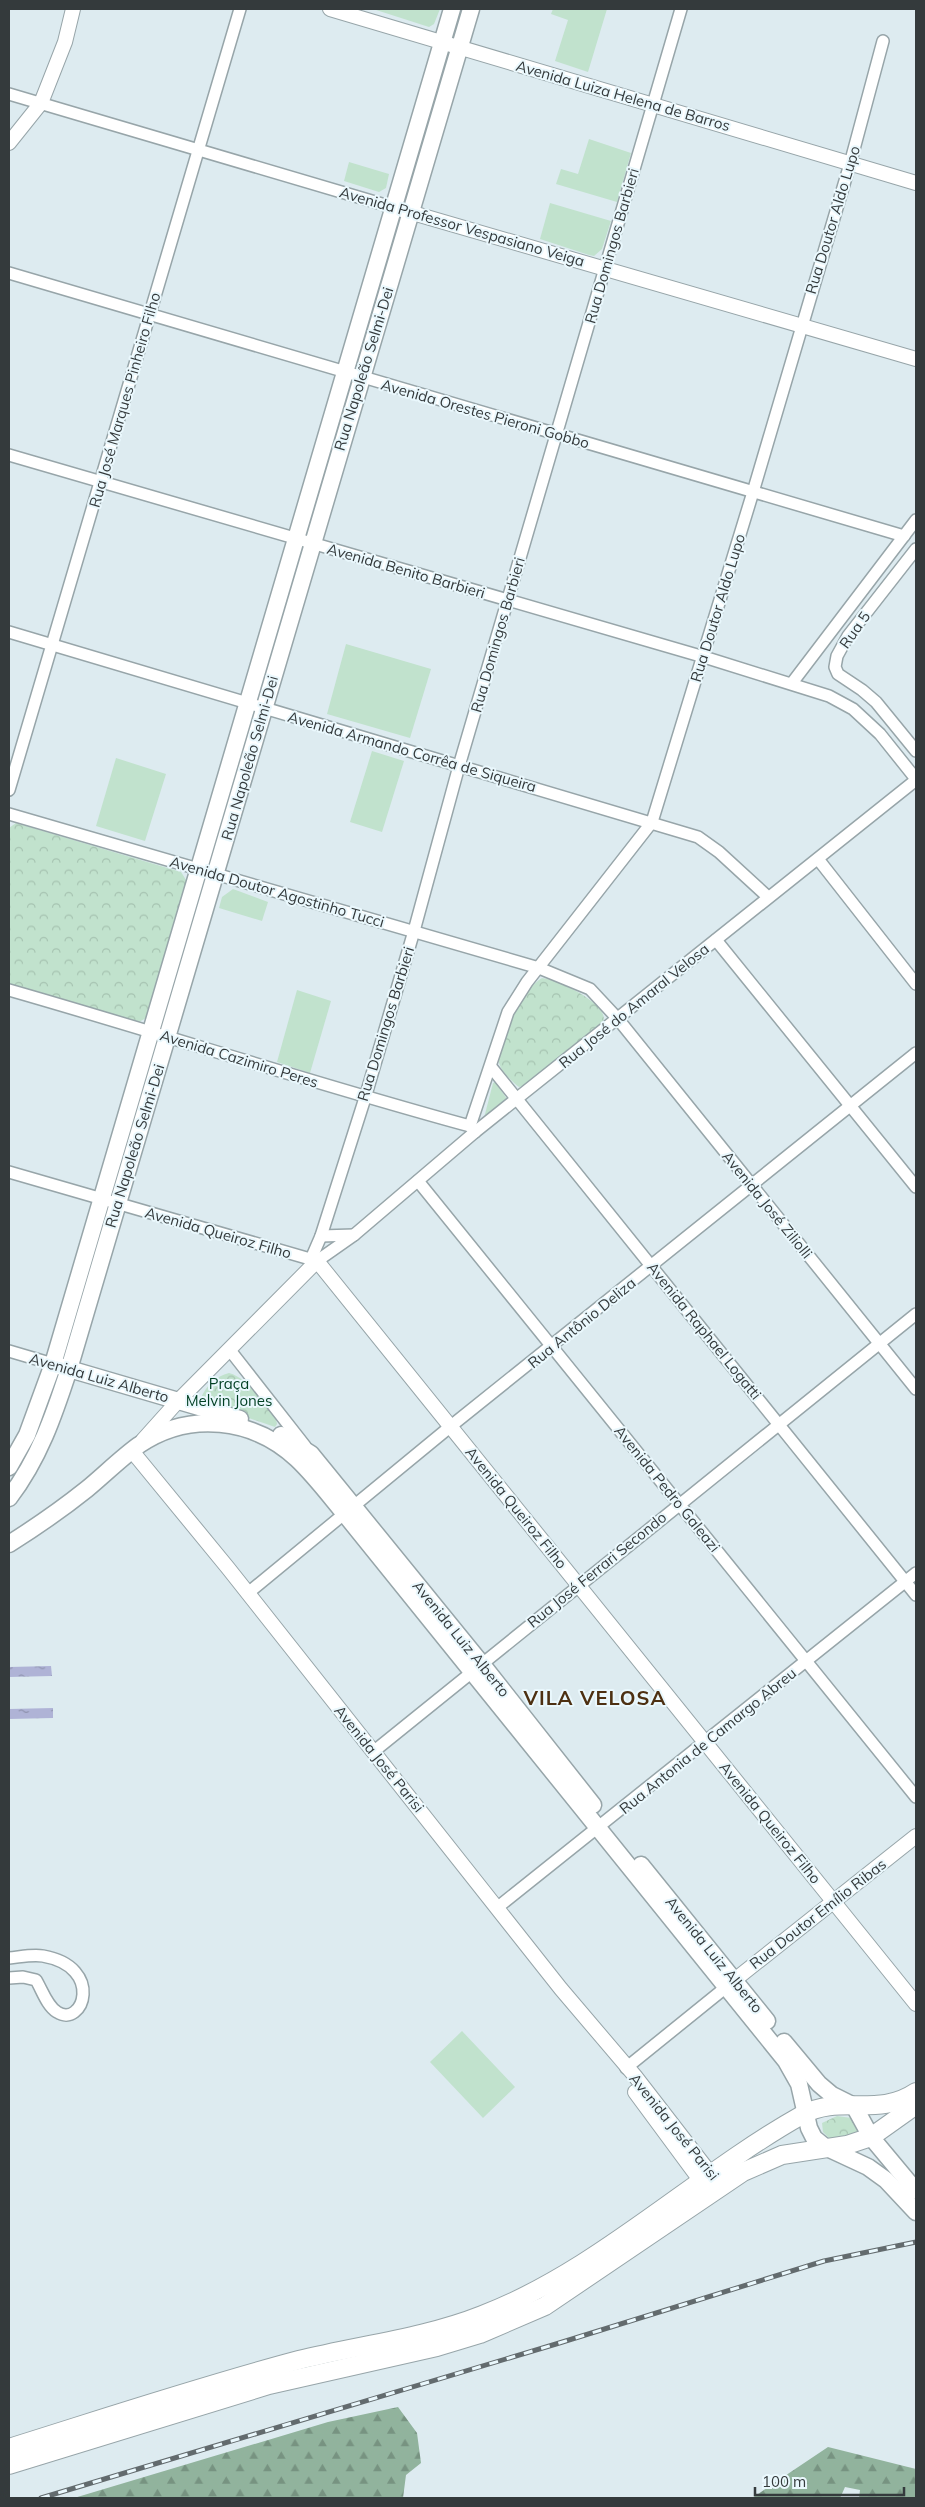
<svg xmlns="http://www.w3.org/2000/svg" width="925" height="2507" font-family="Mulish,sans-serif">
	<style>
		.green { fill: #c1e2cd }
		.forest { fill: url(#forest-firs) }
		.park { fill: url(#park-crowns) }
		.water { fill: url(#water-ripples) }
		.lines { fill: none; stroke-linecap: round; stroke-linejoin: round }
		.minor-casing { stroke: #97a5a9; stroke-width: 14 }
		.tertiary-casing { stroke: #97a5a9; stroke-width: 16 }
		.secondary-casing { stroke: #97a5a9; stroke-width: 19 }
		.primary-casing { stroke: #97a5a9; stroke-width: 20 }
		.minor { stroke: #fff; stroke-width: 11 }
		.tertiary { stroke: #fff; stroke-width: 14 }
		.secondary { stroke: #fff; stroke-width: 16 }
		.primary { stroke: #fff; stroke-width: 18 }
		.rail-casing { stroke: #636b6e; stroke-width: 5 }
		.rail { stroke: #eaf8fd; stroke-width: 3; stroke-dasharray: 9; stroke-linecap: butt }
		.labels { text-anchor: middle; stroke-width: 4; stroke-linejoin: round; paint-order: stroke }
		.street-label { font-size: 15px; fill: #343a3c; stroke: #eaf8fd }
		.park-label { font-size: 15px; fill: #003f22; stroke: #eaf8fd }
		.district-label { font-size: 20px; font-weight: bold; letter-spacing: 1px; fill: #4d3012; stroke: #eaf8fd }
	</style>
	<defs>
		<pattern id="forest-firs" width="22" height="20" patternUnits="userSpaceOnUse" patternTransform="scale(1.25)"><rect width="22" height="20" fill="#91b39d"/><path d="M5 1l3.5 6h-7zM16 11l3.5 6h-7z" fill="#779381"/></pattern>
		<pattern id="park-crowns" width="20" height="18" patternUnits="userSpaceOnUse" patternTransform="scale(1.25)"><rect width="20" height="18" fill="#c1e2cd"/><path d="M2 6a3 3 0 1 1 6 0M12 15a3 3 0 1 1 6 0" fill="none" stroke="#a6c3b1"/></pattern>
		<pattern id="water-ripples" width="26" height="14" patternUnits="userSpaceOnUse" patternTransform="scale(1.25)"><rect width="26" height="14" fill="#afb3d6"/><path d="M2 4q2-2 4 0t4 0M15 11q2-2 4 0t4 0" fill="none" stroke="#8f93af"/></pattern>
	</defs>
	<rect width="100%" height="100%" fill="#ddebf0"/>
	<g class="green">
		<polygon points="373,9 440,9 434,24 429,27"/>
		<polygon points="553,9 607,9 588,72 555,61 568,20 551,14"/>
		<polygon points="447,56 449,58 408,197 405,198 403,196"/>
		<polygon points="589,139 631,153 617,202 556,184 561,169 578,174"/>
		<polygon points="349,162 389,174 386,188 379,192 344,181"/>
		<polygon points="550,203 611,221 602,249 594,256 589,255 540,239"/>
		<polygon points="346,644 431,669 410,738 327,714"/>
		<polygon points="372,751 404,761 382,832 350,822"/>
		<polygon points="116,758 166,774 145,841 96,826"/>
		<polygon points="233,889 268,902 262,921 219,908 222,897"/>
		<polygon points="297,990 331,1001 310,1073 277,1062"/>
		<polygon points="495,1082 507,1099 484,1118 493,1083"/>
		<polygon points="462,2031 515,2087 483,2118 430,2062"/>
	</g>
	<g class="forest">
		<polygon points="398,2407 417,2433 421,2463 406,2475 403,2498 74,2498 328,2422"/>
		<polygon points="828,2447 916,2469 916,2498 859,2498 860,2490 845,2487 840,2498 752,2498"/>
	</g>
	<g class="park">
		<polygon points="16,823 181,872 188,883 148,1017 137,1023 9,986 9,828"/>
		<path d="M542 978C557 979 611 1005 603 1022L525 1085 519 1087C513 1083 501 1071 499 1063 496 1045 525 986 542 978Z"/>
		<path d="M229 1373C250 1379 263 1403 276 1419L277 1424 275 1427 205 1403 201 1398C206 1386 216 1376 229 1373Z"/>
		<polygon points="837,2116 859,2119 867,2132 831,2140 823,2132 822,2123"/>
	</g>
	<g class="water">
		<polygon points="51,1666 52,1676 9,1677 9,1667"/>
		<polygon points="53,1708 53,1718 9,1719 9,1709"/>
	</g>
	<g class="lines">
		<defs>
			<g id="minor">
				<polyline points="9,94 392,207"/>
				<polyline points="9,273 904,536"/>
				<polyline points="9,455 704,657 829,696 853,709 880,734 916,779"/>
				<polyline points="916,549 848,636 837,656 835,667 838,674 862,690 876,702 916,751"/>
				<polyline points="9,632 698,837 719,852 768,897"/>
				<polyline points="792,683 916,520"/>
				<polyline points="9,790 240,9"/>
				<polyline points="9,814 539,968 590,989 618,1019 916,1389"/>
				<polyline points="818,859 916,984"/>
				<polyline points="716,940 916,1187"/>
				<path d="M9 990C163 1034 315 1084 470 1126"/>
				<polyline points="491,1067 916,1595"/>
				<polyline points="475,1132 470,1126 508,1012 527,982 652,822 753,492 850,164 883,41"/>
				<polyline points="9,1172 317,1261 354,1235 475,1132 916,780"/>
				<polyline points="418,1181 916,1797"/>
				<polyline points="321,1236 354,1235"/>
				<polyline points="311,1259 321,1236 365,1098 414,931 459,766 681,9"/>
				<polyline points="229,1349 305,1446"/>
				<polyline points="9,1351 53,1364"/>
				<polyline points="248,1593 451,1426 916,1053"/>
				<polyline points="373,1752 916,1314"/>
				<polyline points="498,1907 916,1573"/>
				<path d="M9 1958C20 1957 33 1954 43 1956 105 1967 83 2029 57 2012 47 2006 42 1990 36 1980L23 1977 9 1978"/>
				<polyline points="626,2068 725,1988"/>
			</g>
			<g id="tertiary">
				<polyline points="330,9 916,183"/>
				<polyline points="9,143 41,103 65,42 73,9"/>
				<polyline points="392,207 916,359"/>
				<polyline points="143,1440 178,1401 317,1261 916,2004"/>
				<polyline points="132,1451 228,1568 561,1989 635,2076 717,2182"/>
				<polyline points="727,1986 916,1836"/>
				<polyline points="635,2092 700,2180"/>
			</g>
			<g id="secondary">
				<polyline points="59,1366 240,1419"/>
				<polyline points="281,1435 311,1454 481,1663 593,1805"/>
				<polyline points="9,1467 27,1435 53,1364 452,9"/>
				<path d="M9 1498C39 1459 54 1415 69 1369L471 9"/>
				<path d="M9 1544C36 1527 62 1509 87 1489 104 1475 121 1458 139 1445 189 1411 253 1418 297 1459 314 1475 329 1495 344 1513L786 2061 799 2084 809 2128 814 2138 825 2147 868 2167 886 2180 916 2212"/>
				<polyline points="641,1865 767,2021"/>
				<polyline points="784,2042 819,2084 832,2095 854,2106 871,2137 916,2191"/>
			</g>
			<g id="primary">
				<path d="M9 2448C105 2418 201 2386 299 2360 359 2345 424 2338 482 2315 596 2272 695 2175 802 2115 840 2094 878 2118 916 2092"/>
				<polyline points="9,2465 269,2385 437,2347 480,2334 545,2306 743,2172 782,2155 847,2145 871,2137 916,2105"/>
			</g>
		</defs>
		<use href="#minor" class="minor-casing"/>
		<use href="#tertiary" class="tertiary-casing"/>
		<use href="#secondary" class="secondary-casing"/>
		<use href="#primary" class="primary-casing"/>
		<use href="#minor" class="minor"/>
		<use href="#tertiary" class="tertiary"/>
		<use href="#secondary" class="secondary"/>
		<use href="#primary" class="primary"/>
		<defs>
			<polyline id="rail" points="41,2498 556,2344 824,2261 916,2242"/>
		</defs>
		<use href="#rail" class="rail-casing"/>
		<use href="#rail" class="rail"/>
	</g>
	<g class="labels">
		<g class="street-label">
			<text transform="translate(623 96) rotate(16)" y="5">Avenida Luiza Helena de Barros</text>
			<text transform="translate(833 220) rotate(-73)" y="5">Rua Doutor Aldo Lupo</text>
			<text transform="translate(462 227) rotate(16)" y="5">Avenida Professor Vespasiano Veiga</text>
			<text transform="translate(612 246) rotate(-74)" y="5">Rua Domingos Barbieri</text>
			<text transform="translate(364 369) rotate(-73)" y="5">Rua Napoleão Selmi-Dei</text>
			<text transform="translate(125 400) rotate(-74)" y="5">Rua José Marques Pinheiro Filho</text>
			<text transform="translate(485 414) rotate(16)" y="5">Avenida Orestes Pieroni Gobbo</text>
			<text transform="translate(406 571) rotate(16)" y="5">Avenida Benito Barbieri</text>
			<text transform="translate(718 608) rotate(-73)" y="5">Rua Doutor Aldo Lupo</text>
			<text transform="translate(855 630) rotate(-55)" y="5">Rua 5</text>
			<text transform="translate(498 635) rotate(-74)" y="5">Rua Domingos Barbieri</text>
			<text transform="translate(412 752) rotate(16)" y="5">Avenida Armando Corrêa de Siqueira</text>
			<text transform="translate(250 758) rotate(-74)" y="5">Rua Napoleão Selmi-Dei</text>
			<text transform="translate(277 892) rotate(16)" y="5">Avenida Doutor Agostinho Tucci</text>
			<text transform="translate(634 1006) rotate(-39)" y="5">Rua José do Amaral Velosa</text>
			<text transform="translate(386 1024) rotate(-73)" y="5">Rua Domingos Barbieri</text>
			<text transform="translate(239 1059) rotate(17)" y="5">Avenida Cazimiro Peres</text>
			<text transform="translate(135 1146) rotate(-73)" y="5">Rua Napoleão Selmi-Dei</text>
			<text transform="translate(767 1205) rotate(51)" y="5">Avenida José Ziliolli</text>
			<text transform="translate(218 1233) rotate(16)" y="5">Avenida Queiroz Filho</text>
			<text transform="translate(582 1323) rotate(-39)" y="5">Rua Antônio Deliza</text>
			<text transform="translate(704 1331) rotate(51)" y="5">Avenida Raphael Logatti</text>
			<text transform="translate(99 1378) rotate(16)" y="5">Avenida Luiz Alberto</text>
			<text transform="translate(667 1489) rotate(51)" y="5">Avenida Pedro Galeazi</text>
			<text transform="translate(516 1508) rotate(51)" y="5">Avenida Queiroz Filho</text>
			<text transform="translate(597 1570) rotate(-39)" y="5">Rua José Ferrari Secondo</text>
			<text transform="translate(461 1639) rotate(51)" y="5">Avenida Luiz Alberto</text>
			<text transform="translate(708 1741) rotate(-39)" y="5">Rua Antonia de Camargo Abreu</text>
			<text transform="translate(379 1759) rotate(51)" y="5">Avenida José Parisi</text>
			<text transform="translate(770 1823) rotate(51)" y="5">Avenida Queiroz Filho</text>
			<text transform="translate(818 1914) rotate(-38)" y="5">Rua Doutor Emílio Ribas</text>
			<text transform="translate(714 1955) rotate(51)" y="5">Avenida Luiz Alberto</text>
			<text transform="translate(674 2127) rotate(51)" y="5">Avenida José Parisi</text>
		</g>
		<g class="park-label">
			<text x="229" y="1389">Praça<tspan x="229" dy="17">Melvin Jones</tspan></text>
		</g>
		<g class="district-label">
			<text x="595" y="1705">VILA VELOSA</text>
		</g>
	</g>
	<rect width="925" height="2507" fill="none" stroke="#343a3c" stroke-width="20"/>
	<path d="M755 2487v8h149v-8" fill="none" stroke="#343a3c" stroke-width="2.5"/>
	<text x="762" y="2487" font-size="15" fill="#343a3c" stroke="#eaf8fd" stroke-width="4" paint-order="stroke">100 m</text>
</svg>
